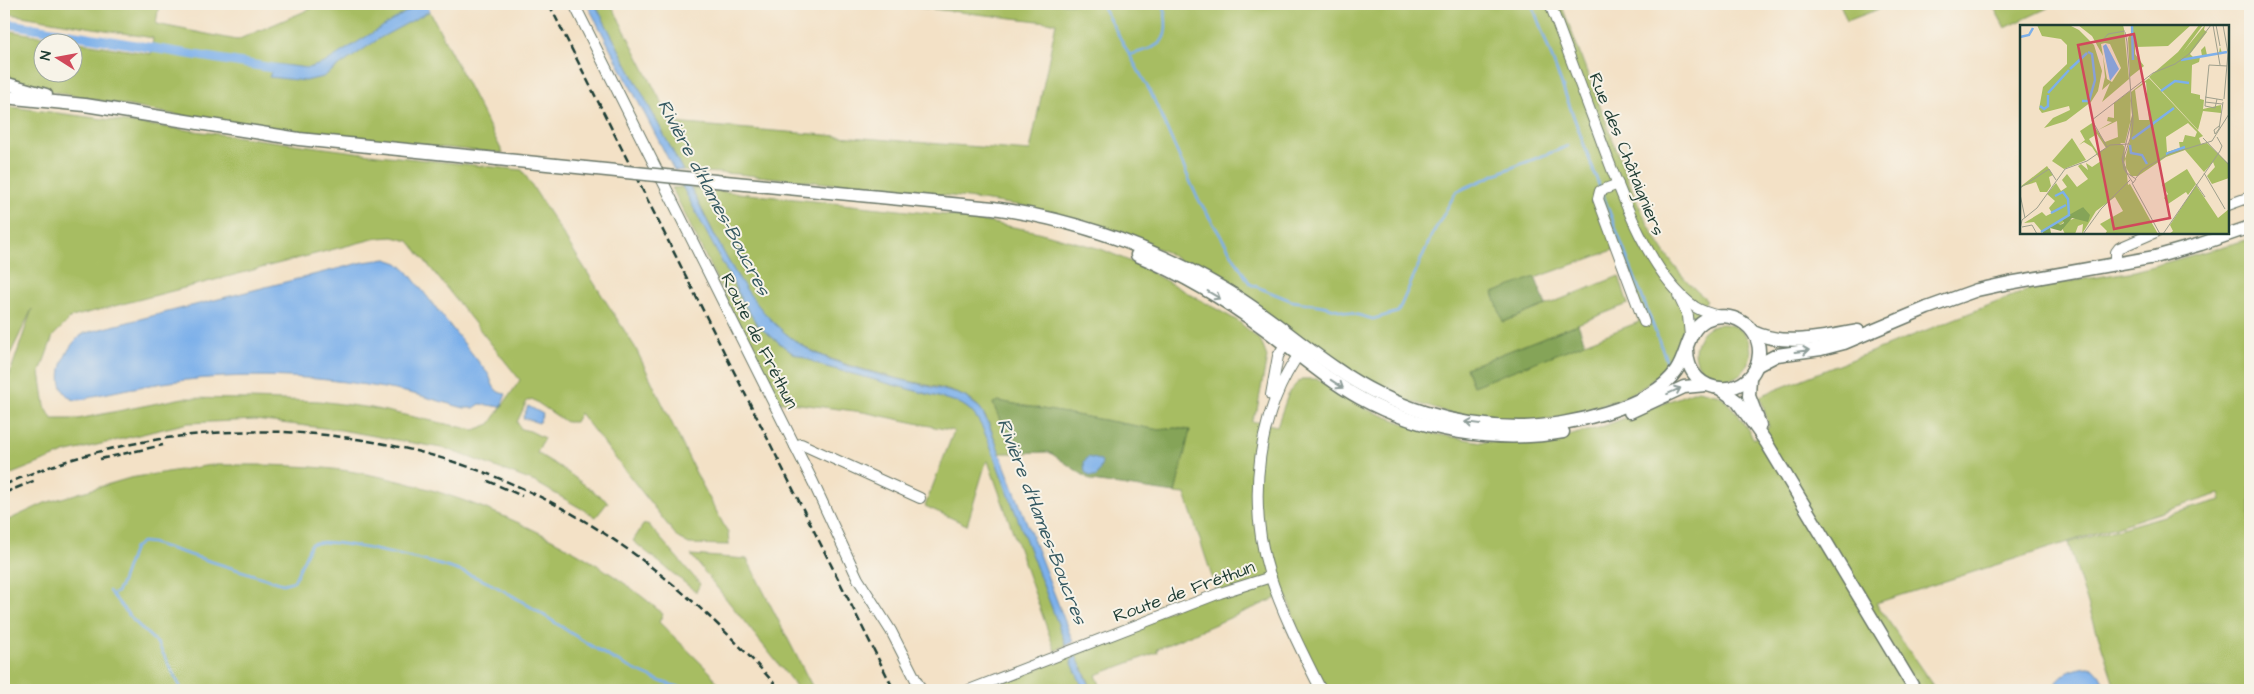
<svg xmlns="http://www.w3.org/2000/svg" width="2254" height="694" font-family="'Architects Daughter',sans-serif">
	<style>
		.green { fill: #a7bd62; stroke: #637d4b; fill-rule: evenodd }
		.forest { fill: #85a458; stroke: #527046 }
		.water { fill: #7db0ea; stroke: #4e768f }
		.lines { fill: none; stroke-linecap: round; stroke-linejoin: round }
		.stream { stroke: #7db0ea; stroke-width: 2.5 }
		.canal { stroke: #7db0ea; stroke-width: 9 }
		.minor-casing { stroke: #697667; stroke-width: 12 }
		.major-casing { stroke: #697667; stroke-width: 15 }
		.minor { stroke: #fff; stroke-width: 10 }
		.major { stroke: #fff; stroke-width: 12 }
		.rail { stroke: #1f3d34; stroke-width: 2.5; stroke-dasharray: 8 4; stroke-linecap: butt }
		.major-bridge-casing { stroke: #697667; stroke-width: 15; stroke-linecap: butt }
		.major-bridge { stroke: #fff; stroke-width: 12 }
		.oneway { stroke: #8f9e9a }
		.labels { text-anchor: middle; stroke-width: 4; stroke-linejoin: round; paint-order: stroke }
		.street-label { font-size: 18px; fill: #1f3d34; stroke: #f7f3e8 }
		.water-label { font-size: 19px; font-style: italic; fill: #365a62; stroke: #f7f3e8 }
		.inset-river { fill: none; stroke: #7db0ea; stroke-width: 2.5 }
		.inset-road { fill: none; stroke: #9e9f8c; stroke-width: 1 }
		.view { fill: #d1495b; fill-opacity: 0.15; stroke: #d1495b; stroke-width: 2.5 }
		.inset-edge { fill: none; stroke: #1f3d34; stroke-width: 2.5 }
	</style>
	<rect width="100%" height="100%" fill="#f7f3e8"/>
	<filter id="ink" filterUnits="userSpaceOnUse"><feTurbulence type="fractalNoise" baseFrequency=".02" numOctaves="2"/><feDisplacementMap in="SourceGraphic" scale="10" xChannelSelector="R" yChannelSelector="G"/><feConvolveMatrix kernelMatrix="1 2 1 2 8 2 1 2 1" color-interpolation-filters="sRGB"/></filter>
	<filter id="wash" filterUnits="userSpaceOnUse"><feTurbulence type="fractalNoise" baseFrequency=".0096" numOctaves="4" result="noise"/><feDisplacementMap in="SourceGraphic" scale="20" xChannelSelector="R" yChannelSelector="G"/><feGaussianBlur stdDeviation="1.12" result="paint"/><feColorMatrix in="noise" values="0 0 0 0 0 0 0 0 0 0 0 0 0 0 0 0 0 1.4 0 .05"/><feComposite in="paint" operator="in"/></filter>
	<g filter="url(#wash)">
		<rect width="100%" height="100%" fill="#f3e1c6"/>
		<g class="green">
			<path d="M4 4H159L156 24 237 40 322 4H426L503 153 322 137 177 115 33 88 4 80V30L151 54 153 38 4 13ZM42 42H72V72H42Z"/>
			<path d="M595 4H611L672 123 1030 151 1056 23 889 4H1561C1578 48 1594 92 1611 135 1634 196 1655 257 1707 300L1683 330 1673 364 1639 390 1618 400 1564 417 1520 422 1483 419 1452 414 1403 399 1371 384 1312 345 1166 252 1118 232 1024 206 960 197 738 174 683 171ZM1619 248 1639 322 1473 386 1466 368 1628 304 1619 276 1504 322 1493 293Z"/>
			<polygon points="1840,4 1892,4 1847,21"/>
			<polygon points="1992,4 2056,4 2005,28"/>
			<path d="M4 106 378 155 522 170 635 347 697 475 728 533 729 545 689 544 678 538 580 413 575 422H566L532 399 527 401 517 422 521 429 530 431 544 438 537 453 563 469 608 502 596 517 535 482 447 449 341 430 255 420 188 423 64 453 4 477V391L32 309 4 367ZM393 237 409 241 520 380 490 424 474 430 372 408 319 401 247 399 183 398 78 419H52L45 406 40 372 53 336 72 317 377 238Z"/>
			<path d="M683 187 743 302 758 326 791 352 823 366 957 402C974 409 980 422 987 438L1066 645 1055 651 988 461 986 462 967 525 925 506 954 431 863 412 776 401 672 188Z"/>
			<path d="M691 188 955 216 1034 231 1101 249 1136 264 1238 321 1261 341 1267 357 1257 410 1251 421 1277 426 1289 392 1301 379H1318L1366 409 1430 433 1482 442 1563 437 1599 428 1698 390 1720 395 1737 413 1754 439 1769 427 1760 396 2035 287 2135 271 2250 239V690H2116L2068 543 2221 500 2219 494 1876 603 1936 690H1328L1301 638 1286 594 1157 649 1158 652 1096 675 1102 690H1092L1083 668 1079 679 1084 690H984L1077 653 1216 589 1185 494 1175 493 1190 430 1175 428 1159 430 998 401 993 404 1014 453H1000C994 439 990 421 980 408 964 389 923 385 900 379 866 370 830 362 800 344 745 309 720 243 691 188Z"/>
			<circle cx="1723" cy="352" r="28"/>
			<path d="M211 465C263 465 315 464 366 474 467 492 587 546 663 614L659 622 710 672 722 690H4V522L45 503 130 478Z"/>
			<polygon points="648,524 700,584 696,592 633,541 643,525"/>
			<polygon points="691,555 747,559 814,690 799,690"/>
		</g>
		<g class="forest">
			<polygon points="1535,277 1546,305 1503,322 1493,293"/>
			<polygon points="1578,324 1585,343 1473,386 1466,368"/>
			<polygon points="998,401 1159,430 1175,428 1190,430 1175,493 1092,481 1049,452 1014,453 993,403"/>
		</g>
		<g class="water">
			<polygon points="419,4 426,4 430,11 380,38 323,77 305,81 269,77 274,64 308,68 324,63"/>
			<polygon points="587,4 595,4 683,171 674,170"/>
			<path d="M681 184 689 185C721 246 750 320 815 353 857 373 913 381 958 394L965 397 980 408 989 425 1073 642 1066 645 987 438C980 422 974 409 957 402L823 366 791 352 758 326 743 302Z"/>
			<path d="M386 259 398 263 407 271 489 375C493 385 494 393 506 394L501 407 480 404 474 408H464C441 402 418 394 395 390 327 377 256 372 187 380 157 383 128 389 98 395 91 397 79 402 72 399 48 386 65 343 85 333L364 262Z"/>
			<polygon points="528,406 543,414 539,423 523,418"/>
			<polygon points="1088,457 1100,460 1102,463 1098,474 1095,477 1090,476 1085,472 1084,462"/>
			<polygon points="1076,656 1092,690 1084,690 1071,661"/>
			<path d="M2087 667 2094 668 2100 675 2106 690H2055C2057 673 2072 669 2087 667Z"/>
		</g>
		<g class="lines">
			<g class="stream">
				<polyline points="1101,4 1151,93 1197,197 1250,284 1292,301 1324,306 1373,319 1398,312 1431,237 1456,192 1503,171 1568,146"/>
				<polyline points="1532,4 1600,188"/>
				<path d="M1129 55C1166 45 1169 42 1164 4"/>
				<polyline points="1603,195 1669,367"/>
				<polyline points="109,591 133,620 158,644 182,690"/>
				<path d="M113 594 117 592 120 587 134 548 142 542 152 543 283 584 294 581 311 544C324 539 356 546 371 549 412 558 453 565 491 584 535 606 574 638 617 661 632 669 647 676 662 682 670 685 680 686 687 690"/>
			</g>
			<polyline class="canal" points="4,23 284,70"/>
		</g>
	</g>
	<g filter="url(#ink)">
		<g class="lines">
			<defs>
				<g id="minor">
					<polyline points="574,4 813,482 858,579 891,631 921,690"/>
					<path d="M1550 4C1566 47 1582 90 1598 132 1618 186 1647 273 1695 307 1703 312 1711 314 1720 316"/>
					<polyline points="1618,184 1600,191 1598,199 1644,322"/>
					<polyline points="2228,205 2250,197"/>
					<polyline points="2116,265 2116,252 2119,248 2156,232"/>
					<polyline points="1678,295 1688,316 1690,336"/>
					<path d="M1302 350C1257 411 1247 499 1269 572 1282 613 1302 652 1321 690"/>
					<polyline points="1271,395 1278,356 1289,338"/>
					<polyline points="795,446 801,444 920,498"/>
					<polyline points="969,690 1220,593 1271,577"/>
				</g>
				<g id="major">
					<polyline points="4,83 46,95"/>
					<polyline points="4,97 85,105 299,139 497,159"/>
					<path d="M725 182 993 208C1074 219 1153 247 1224 289 1264 312 1297 342 1335 368 1390 407 1457 428 1524 427 1566 426 1651 408 1676 371 1688 354 1686 331 1706 320 1730 308 1760 326 1759 353 1757 401 1686 400 1687 349"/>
					<path d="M1137 255C1182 274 1226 300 1265 329 1297 353 1326 379 1360 398 1420 431 1496 444 1563 432"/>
					<path d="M1753 332C1785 347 1824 337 1858 331"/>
					<polyline points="1756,366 1777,355 1821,349 1844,343 1927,308 1977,290 2009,283 2155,257 2201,244 2250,227"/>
					<polyline points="1750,377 1749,396 1760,425"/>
					<polyline points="1719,388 1737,401 1766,442 1915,690"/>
					<polyline points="1630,412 1684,387 1706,385"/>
				</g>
			</defs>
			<use href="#minor" class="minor-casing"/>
			<use href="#major" class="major-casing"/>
			<use href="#minor" class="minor"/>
			<use href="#major" class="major"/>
			<g class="rail">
				<polyline points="549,4 894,690"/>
				<polyline points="100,459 163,445"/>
				<polyline points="488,481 522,496"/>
				<path d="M4 485C191 401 417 417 591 525 662 569 725 627 780 690"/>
				<polyline points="4,493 36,480"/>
			</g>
			<defs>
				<polyline id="major-bridge" points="497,159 725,182"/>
			</defs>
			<use href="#major-bridge" class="major-bridge-casing"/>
			<use href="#major-bridge" class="major-bridge"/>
		</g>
		<defs><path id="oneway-shaft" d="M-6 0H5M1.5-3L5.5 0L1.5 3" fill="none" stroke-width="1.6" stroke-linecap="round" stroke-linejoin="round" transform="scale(1.25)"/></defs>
		<g class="oneway">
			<use href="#oneway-shaft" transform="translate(1214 295) rotate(31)"/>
			<use href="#oneway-shaft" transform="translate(1802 351) rotate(-7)"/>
			<use href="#oneway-shaft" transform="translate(1337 384) rotate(33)"/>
			<use href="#oneway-shaft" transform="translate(1674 391) rotate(-24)"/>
			<use href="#oneway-shaft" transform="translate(1473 423) rotate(-173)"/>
		</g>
	</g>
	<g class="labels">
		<g class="street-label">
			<text transform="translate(1627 154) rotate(68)" y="6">Rue des Châtaigniers</text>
			<text transform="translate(760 341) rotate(63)" y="6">Route de Fréthun</text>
			<text transform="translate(1184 591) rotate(-20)" y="6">Route de Fréthun</text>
		</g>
		<g class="water-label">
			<text transform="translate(715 197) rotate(62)" y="7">Rivière d'Hames-Boucres</text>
			<text transform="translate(1043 521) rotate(69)" y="7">Rivière d'Hames-Boucres</text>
		</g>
	</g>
	<g transform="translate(2020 25)">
		<rect width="209" height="209" fill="#f3e1c6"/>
		<path d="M17 0H49L59 5 74 20 82 46 78 66 71 77 46 96 24 103 33 93 50 85 49 81 22 88 19 84 23 62 47 39V20L41 14 22 11ZM58 0H103L104 4 109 54 82 77 90 58 82 65 85 52 83 31 72 11ZM85 18 90 19 101 43 92 57 87 54 81 19ZM113 0H171L148 21 115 22V29L124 41 110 52 108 13 112 6 113 22ZM179 0H183L163 27 185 0 184 5 187 7 170 29 173 32 182 31 181 25 185 21 187 30 199 28 200 22 202 28 207 27 180 32 179 37 172 40 171 68 180 70V74L184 75 183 84 201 80V88L183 86 178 105 129 52 158 27ZM129 53 183 111 179 113 181 119 187 118 209 139V153L192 159 187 151 195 142 193 137 184 147 165 125 146 132 118 151H111L104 139 110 115 111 67ZM126 57 129 95H119L115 65ZM168 98 177 107 175 112 165 110 163 117H159L160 123 147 127 146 112ZM110 66 112 90 105 118H100L104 121 108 160 110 159 138 209H85L87 206 80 199 103 186 95 172 76 186 62 209 63 199 58 201 55 209H45L42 203 47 196 56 193 63 182 40 200 22 206 24 209 14 197 4 198 22 187 26 191 32 188 29 183 35 176 27 169 36 158 41 166 47 162 42 155 47 149 57 162 68 154 58 141 61 139 68 145 66 138 72 142 81 136 72 122 64 117 59 120 65 115 60 106 72 98 85 117 98 112 97 96 78 105 92 97 87 96 88 92 94 93V78ZM77 109 86 123 78 128 69 114ZM52 113 66 135 44 144 32 136ZM27 141 33 150 29 152 31 161 27 167H20L16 157 0 162ZM167 144 176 159 168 170 166 167 148 179 144 173 148 169 142 160ZM176 160 198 193 209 184V209H149L153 206 150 200Z" fill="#a7bd62" fill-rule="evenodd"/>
		<path d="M63 182 70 190 68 197 52 193 41 206 30 203 31 208 24 209 22 206 36 197 40 200 44 198 42 194Z" fill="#85a458"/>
		<path d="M86 19 99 44 90 56 83 21Z" fill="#7db0ea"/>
		<path class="inset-river" d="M112 0 113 35M0 12 9 10 13 3M161 35 207 27M50 44 67 28M141 66 155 56 169 58M28 68 49 45M62 76H69L75 55 72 29 68 27M20 81 24 84 28 81V70M112 114 154 83M110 120 111 128 122 130 127 139M146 129 165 122M31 188 46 180M21 207 49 190 48 174 43 167 35 171"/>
		<path class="inset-road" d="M193 0 200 40M196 0 200 21M203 0 208 28 204 74M105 7 107 17 113 96 112 108 103 135 107 148 116 154 113 158 104 144 102 134 113 90M83 15 88 9 105 6M185 72 203 75M197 74 195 83 185 81 189 40 207 41M185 77 202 79M199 101 194 105 195 109 199 104 203 77M197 112 202 121 200 126M183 113 209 140M87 122 72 95 133 48 155 39 169 29 191 0M184 148 205 184M116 153 122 145 149 129 192 116 209 89M112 158 140 209M176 159 185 172M0 163 29 144 36 155M0 169 5 193M2 202 12 200 17 209M0 204 2 195 17 183 45 144 67 136 90 120 108 119M63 209 81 184 110 155M143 209 200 126"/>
		<path class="view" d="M114 9 150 193 94 204 58 20Z"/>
		<rect width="209" height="209" class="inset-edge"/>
	</g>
	<rect width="2254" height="694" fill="none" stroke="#f7f3e8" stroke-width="20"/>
	<g transform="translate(58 58) rotate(281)"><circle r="24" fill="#f7f3e8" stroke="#a1aaa0"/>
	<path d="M0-4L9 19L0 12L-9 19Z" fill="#d1495b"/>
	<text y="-8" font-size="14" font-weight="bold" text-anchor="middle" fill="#1f3d34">N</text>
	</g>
</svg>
